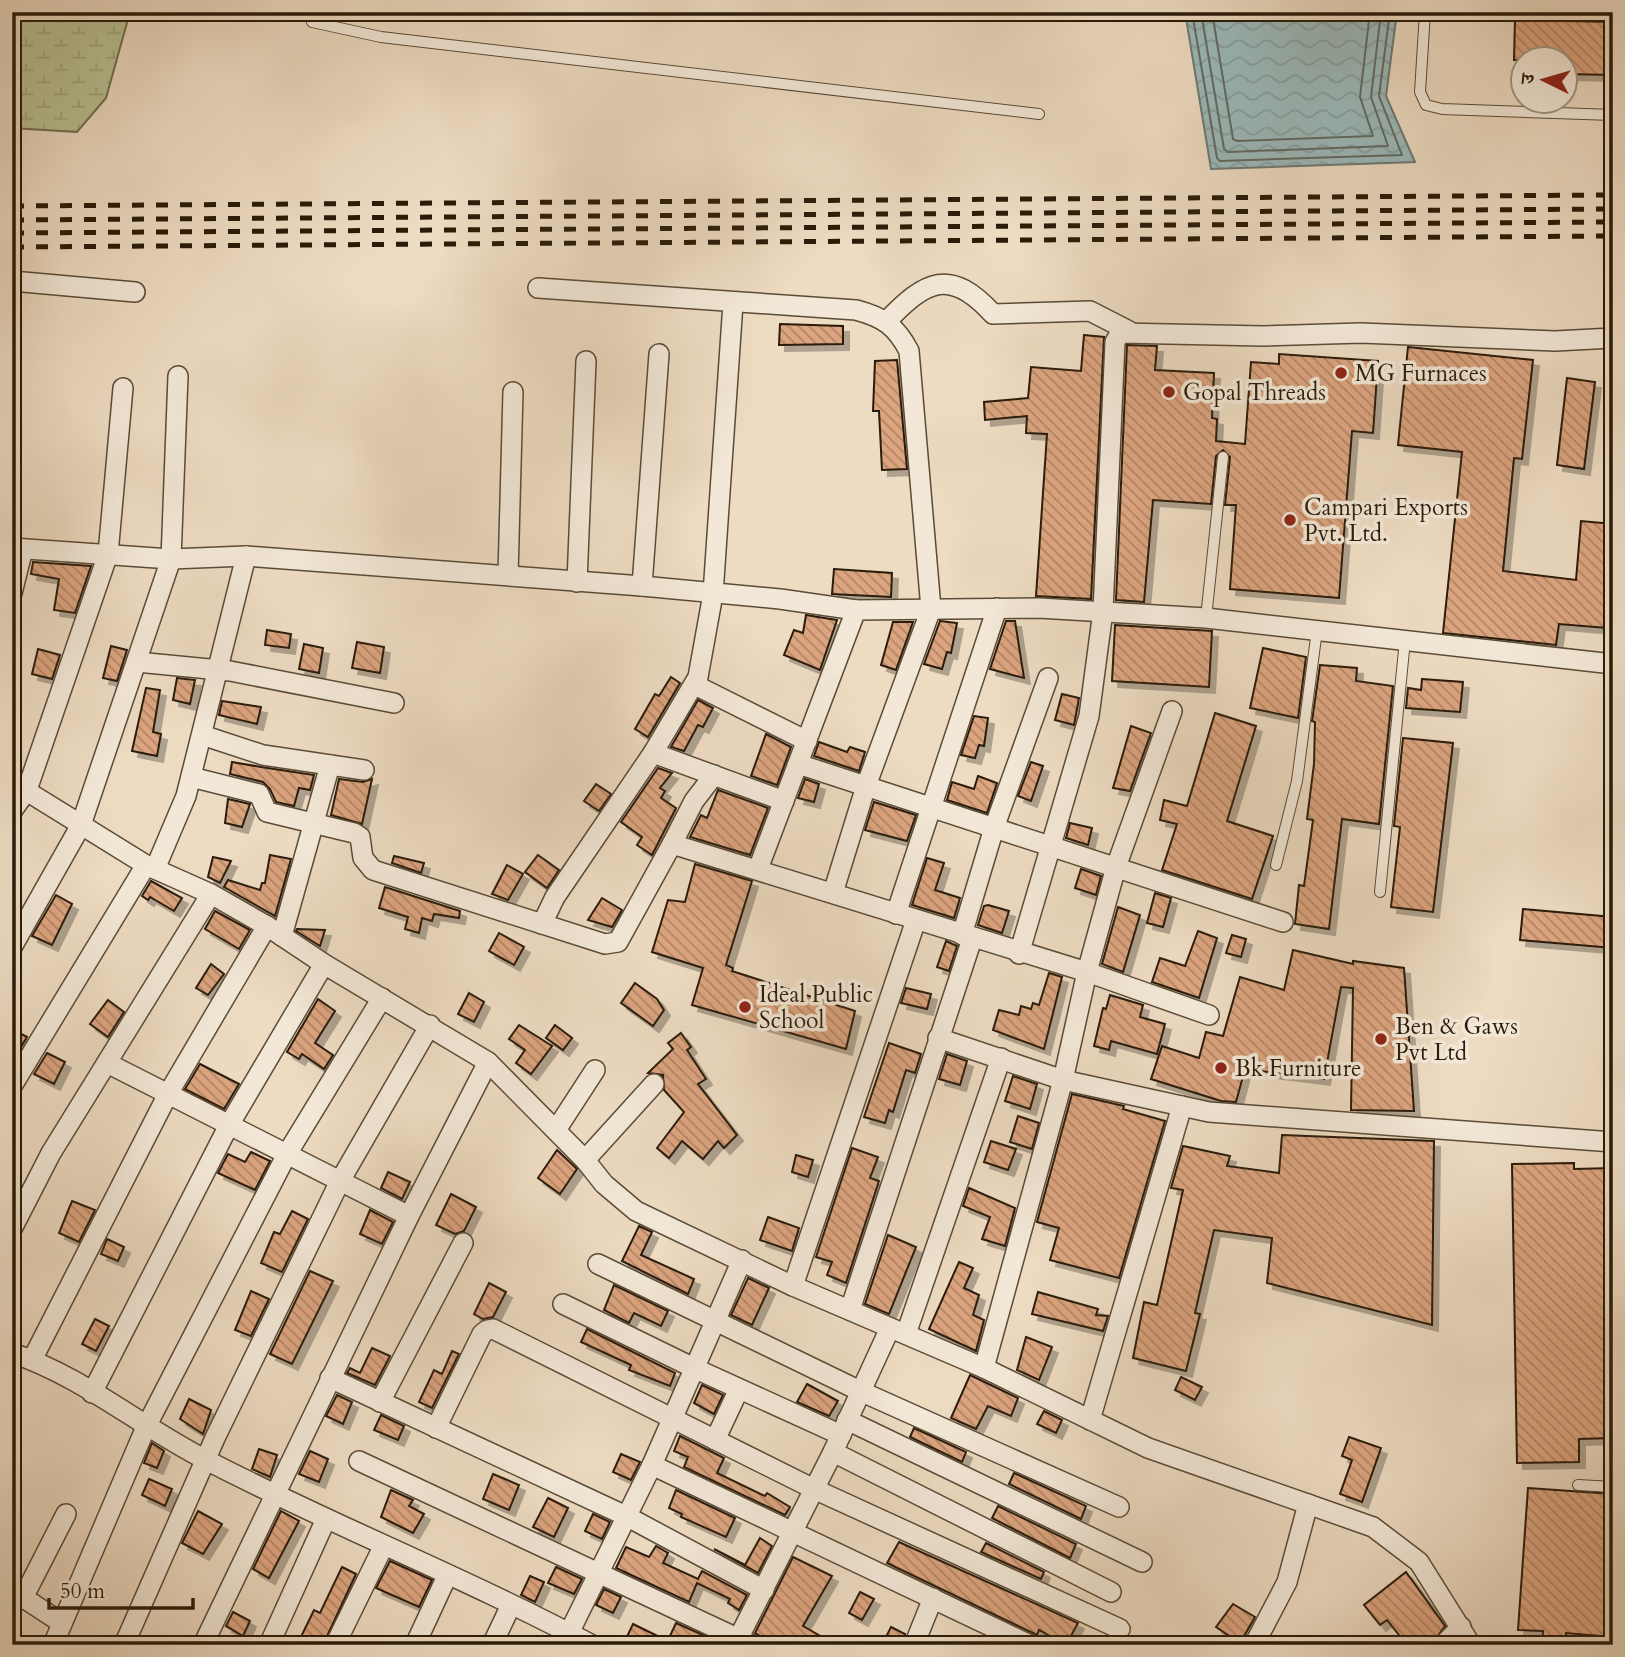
<svg xmlns="http://www.w3.org/2000/svg" width="1625" height="1657" font-family="Cardo,'Noto Serif Devanagari',serif">
	<style>
		.wetland { fill: url(#wetland-marsh); stroke: #706e4e; stroke-width: 2 }
		.water { fill: url(#water-waves); stroke: #6d7a73; stroke-width: 2 }
		.lines { fill: none; stroke-linecap: round; stroke-linejoin: round }
		.shore { stroke: #626a62; stroke-width: 2 }
		.building { fill: url(#building-back-hatch); stroke: #291b09; stroke-width: 2; filter: url(#shadow) }
		.service-casing { stroke: #5a4b37; stroke-width: 12 }
		.minor-casing { stroke: #5a4b37; stroke-width: 22 }
		.service { stroke: #f3e8d7; stroke-width: 10 }
		.minor { stroke: #f3e8d7; stroke-width: 19 }
		.rail { stroke: #291b09; stroke-width: 5; stroke-dasharray: 12 12; stroke-linecap: butt }
		.poi-dot { fill: #8f2418; stroke: #f3e8d7; stroke-width: 2.5 }
		.labels { text-anchor: middle; stroke-width: 7; stroke-linejoin: round; paint-order: stroke }
		.poi-label { font-size: 23px; fill: #291b09; stroke: #f3e8d7; text-anchor: start }
	</style>
	<defs>
		<pattern id="wetland-marsh" width="20" height="14" patternUnits="userSpaceOnUse" patternTransform="scale(1.75)"><rect width="20" height="14" fill="#b8c093"/><path d="M1 5h8M5 5V1M11 12h8M15 12V8" fill="none" stroke="#9ea47d"/></pattern>
		<pattern id="water-waves" width="16" height="10" patternUnits="userSpaceOnUse" patternTransform="scale(1.75)"><rect width="16" height="10" fill="#9bb9ba"/><path d="M0 5q4-4 8 0t8 0" fill="none" stroke="#869e9f"/></pattern>
		<pattern id="building-back-hatch" width="6" height="6" patternUnits="userSpaceOnUse" patternTransform="scale(1.75)"><rect width="6" height="6" fill="#dca47f"/><path d="M-1 5l2 2M0 0l6 6M5-1l2 2" fill="none" stroke="#b28566"/></pattern>
		<filter id="shadow"><feDropShadow dx="6" dy="6" stdDeviation="0" flood-color="#0004"/></filter>
	</defs>
	<rect width="100%" height="100%" fill="#eddbc2"/>
	<filter id="stains"><feTurbulence type="fractalNoise" baseFrequency=".00286" numOctaves="4"/><feColorMatrix values="0 0 0 0 .2 0 0 0 0 .09 0 0 0 0 .02 0 0 0 .5 -.17"/></filter>
	<radialGradient id="worn" r=".72"><stop offset=".6" stop-color="#630" stop-opacity="0"/><stop offset="1" stop-color="#630" stop-opacity=".3"/></radialGradient>
	<polygon class="wetland" points="12,12 130,12 106,98 77,132 12,128"/>
	<polygon class="water" points="1185,12 1397,12 1386,96 1415,162 1211,169"/>
	<g class="lines">
		<g class="shore">
			<polyline points="1192,12 1217,158 1220,161 1402,155 1379,96 1390,12"/>
			<polyline points="1201,12 1224,149 1228,152 1388,146 1371,97 1381,12"/>
			<polyline points="1212,12 1233,139 1237,141 1373,136 1360,97 1370,12"/>
		</g>
	</g>
	<g class="building">
		<polygon points="1515,20 1613,22 1613,75 1565,74 1565,60 1514,60"/>
		<polygon points="780,324 843,326 843,344 779,345"/>
		<polygon points="1084,335 1104,337 1091,599 1036,596 1047,434 1026,433 1027,416 985,420 984,402 1028,398 1031,367 1081,371"/>
		<polygon points="1127,345 1157,346 1155,370 1214,373 1212,418 1217,419 1216,441 1245,444 1251,362 1279,364 1279,354 1378,361 1373,433 1352,431 1339,598 1230,589 1236,505 1225,505 1230,457 1223,450 1216,456 1211,504 1153,500 1144,602 1116,600"/>
		<polygon points="1408,347 1533,360 1522,459 1514,458 1503,571 1576,580 1581,521 1613,524 1607,628 1559,624 1556,645 1443,633 1462,452 1398,445"/>
		<polygon points="897,360 907,469 882,470 879,411 873,411 875,361"/>
		<polygon points="1567,378 1595,382 1584,469 1557,465"/>
		<polygon points="33,562 91,566 75,613 54,610 59,579 31,574"/>
		<polygon points="834,569 892,573 891,597 832,594"/>
		<polygon points="806,615 837,620 820,670 784,655 794,630 803,633"/>
		<polygon points="940,621 957,623 951,653 947,652 942,669 924,664"/>
		<polygon points="1006,621 1015,621 1024,678 990,669"/>
		<polygon points="893,622 913,622 896,670 881,665"/>
		<polygon points="1115,625 1212,631 1209,687 1112,681"/>
		<polygon points="267,630 291,634 289,648 265,645"/>
		<polygon points="357,642 384,647 380,673 352,668"/>
		<polygon points="304,644 323,648 319,673 299,669"/>
		<polygon points="111,646 127,650 117,681 103,678"/>
		<polygon points="1263,648 1306,657 1298,718 1250,708"/>
		<polygon points="38,649 60,655 52,679 32,674"/>
		<polygon points="1320,665 1357,668 1356,681 1393,686 1379,824 1342,819 1329,929 1295,924 1299,885 1304,886 1313,820 1307,819 1314,764 1315,722 1312,721"/>
		<polygon points="671,677 680,683 648,737 635,729 655,694 659,696"/>
		<polygon points="177,678 195,680 190,704 173,700"/>
		<polygon points="1422,679 1463,682 1460,712 1406,708 1408,688 1421,690"/>
		<polygon points="146,688 160,690 153,732 161,734 157,756 132,751"/>
		<polygon points="1062,694 1079,698 1074,725 1055,720"/>
		<polygon points="698,700 713,708 703,727 698,725 684,751 671,747"/>
		<polygon points="222,701 261,707 257,724 219,715"/>
		<polygon points="1215,713 1256,726 1227,821 1273,836 1252,899 1162,870 1177,824 1160,820 1164,800 1187,806"/>
		<polygon points="974,716 988,718 984,746 979,745 975,758 961,755"/>
		<polygon points="1131,726 1151,733 1130,791 1113,788"/>
		<polygon points="766,734 791,747 777,785 751,776"/>
		<polygon points="1403,738 1453,743 1433,912 1391,907 1400,827 1394,826"/>
		<polygon points="819,742 847,752 850,747 865,752 859,771 814,756"/>
		<polygon points="232,762 261,767 314,775 310,790 299,788 294,806 276,802 270,789 263,782 230,774"/>
		<polygon points="1031,762 1043,766 1031,801 1018,796"/>
		<polygon points="658,768 672,773 660,788 665,791 661,798 676,808 652,855 637,845 642,837 621,822"/>
		<polygon points="978,776 997,783 987,813 947,800 952,782 974,789"/>
		<polygon points="339,779 363,782 372,779 362,824 331,815"/>
		<polygon points="805,779 819,784 814,802 798,798"/>
		<polygon points="596,784 611,794 599,811 584,801"/>
		<polygon points="718,790 768,808 750,855 690,837 701,815 707,818"/>
		<polygon points="228,799 250,804 242,827 225,823"/>
		<polygon points="874,802 916,815 907,841 865,830"/>
		<polygon points="1070,823 1092,828 1088,845 1066,838"/>
		<polygon points="270,855 291,859 275,916 224,887 228,880 260,890 262,883 265,883"/>
		<polygon points="538,855 559,870 547,888 525,872"/>
		<polygon points="394,856 424,863 421,873 392,863"/>
		<polygon points="213,857 231,861 220,883 208,877"/>
		<polygon points="927,858 944,863 935,890 960,898 954,918 912,905"/>
		<polygon points="695,864 752,881 726,965 733,968 732,971 855,1011 846,1049 692,1005 703,968 652,952 668,900 685,902"/>
		<polygon points="507,865 523,874 508,900 492,894"/>
		<polygon points="1081,869 1101,876 1096,895 1075,888"/>
		<polygon points="151,881 182,898 174,911 150,897 148,900 142,896"/>
		<polygon points="385,887 460,911 459,918 434,914 432,921 422,918 419,933 405,929 408,917 379,908"/>
		<polygon points="1155,893 1171,898 1163,927 1147,923"/>
		<polygon points="56,895 72,904 52,945 32,936"/>
		<polygon points="602,898 622,910 612,927 588,920"/>
		<polygon points="988,905 1009,911 1002,933 978,925 984,906"/>
		<polygon points="1118,907 1140,915 1123,972 1102,964"/>
		<polygon points="1523,909 1613,917 1613,948 1520,940"/>
		<polygon points="215,911 250,930 239,949 205,929"/>
		<polygon points="297,929 325,930 320,946 296,931"/>
		<polygon points="1198,931 1217,938 1199,998 1152,982 1160,958 1185,966"/>
		<polygon points="499,933 524,947 514,965 489,951"/>
		<polygon points="1232,935 1246,939 1241,957 1226,953"/>
		<polygon points="946,941 957,946 949,971 937,967"/>
		<polygon points="1293,950 1353,964 1353,961 1404,968 1414,1111 1351,1110 1353,988 1341,987 1324,1079 1245,1069 1236,1102 1221,1101 1151,1079 1162,1046 1199,1058 1206,1032 1223,1036 1240,977 1284,990"/>
		<polygon points="211,964 224,974 208,995 196,988"/>
		<polygon points="1049,973 1062,977 1044,1049 993,1030 999,1010 1019,1015 1021,1006 1031,1009 1033,1003 1039,1005"/>
		<polygon points="635,983 657,999 664,1010 653,1026 621,1003"/>
		<polygon points="906,988 931,994 927,1009 901,1003"/>
		<polygon points="469,993 484,1002 474,1022 458,1014"/>
		<polygon points="1110,995 1143,1005 1140,1017 1165,1024 1157,1054 1111,1041 1109,1050 1094,1046 1103,1008 1106,1009"/>
		<polygon points="318,999 335,1011 315,1043 333,1055 324,1069 302,1054 299,1059 287,1052"/>
		<polygon points="108,1000 124,1012 108,1037 90,1024"/>
		<polygon points="519,1025 552,1046 531,1074 516,1063 525,1050 509,1039"/>
		<polygon points="555,1025 572,1038 563,1050 546,1038"/>
		<polygon points="12,1029 27,1037 12,1062"/>
		<polygon points="681,1033 691,1047 687,1050 706,1079 698,1084 737,1135 724,1148 718,1141 703,1159 682,1141 669,1158 657,1148 684,1112 664,1090 663,1075 648,1073 673,1049 668,1043"/>
		<polygon points="889,1043 921,1054 915,1073 906,1070 893,1112 889,1110 885,1123 864,1117"/>
		<polygon points="47,1053 65,1062 54,1084 34,1074"/>
		<polygon points="947,1054 967,1061 960,1085 939,1079"/>
		<polygon points="200,1064 239,1084 224,1109 185,1089"/>
		<polygon points="1013,1076 1037,1084 1030,1109 1005,1101"/>
		<polygon points="1072,1094 1124,1106 1123,1109 1165,1121 1119,1278 1050,1260 1059,1228 1037,1222"/>
		<polygon points="1018,1116 1039,1123 1032,1149 1010,1142"/>
		<polygon points="1282,1135 1434,1141 1432,1325 1267,1283 1272,1238 1214,1230 1195,1313 1200,1314 1186,1371 1133,1358 1144,1302 1157,1305 1183,1190 1171,1188 1183,1146 1230,1156 1227,1166 1279,1173"/>
		<polygon points="991,1141 1016,1149 1008,1170 984,1162"/>
		<polygon points="852,1148 878,1157 870,1178 879,1181 846,1283 827,1275 832,1262 816,1257"/>
		<polygon points="557,1150 577,1169 560,1194 538,1178"/>
		<polygon points="251,1152 270,1161 255,1190 218,1173 228,1154 245,1162"/>
		<polygon points="796,1155 813,1160 808,1177 792,1172"/>
		<polygon points="1574,1163 1574,1169 1613,1168 1613,1438 1579,1439 1579,1462 1517,1463 1512,1164"/>
		<polygon points="388,1172 410,1182 402,1199 381,1188"/>
		<polygon points="969,1188 1015,1208 1005,1246 982,1239 990,1217 963,1206"/>
		<polygon points="451,1194 476,1207 464,1231 455,1234 436,1225"/>
		<polygon points="72,1201 95,1210 79,1242 59,1233"/>
		<polygon points="370,1210 393,1222 382,1244 360,1234"/>
		<polygon points="292,1211 308,1219 282,1272 261,1263 274,1232 280,1234"/>
		<polygon points="768,1217 799,1228 792,1251 760,1240"/>
		<polygon points="639,1226 652,1232 641,1255 694,1279 688,1294 622,1261"/>
		<polygon points="888,1235 916,1247 889,1314 865,1304"/>
		<polygon points="107,1239 124,1247 118,1261 101,1254"/>
		<polygon points="959,1262 973,1268 964,1288 979,1295 973,1315 984,1320 976,1351 929,1329"/>
		<polygon points="310,1271 333,1281 292,1364 270,1354"/>
		<polygon points="748,1278 769,1288 752,1325 731,1315"/>
		<polygon points="489,1283 506,1292 493,1317 483,1319 474,1314"/>
		<polygon points="614,1285 668,1311 661,1326 634,1313 629,1323 604,1310"/>
		<polygon points="251,1291 269,1299 251,1336 235,1330"/>
		<polygon points="1038,1292 1098,1309 1096,1315 1108,1316 1103,1331 1032,1314"/>
		<polygon points="95,1319 109,1326 96,1351 82,1344"/>
		<polygon points="587,1329 675,1373 670,1386 629,1370 631,1365 581,1342"/>
		<polygon points="1026,1337 1052,1347 1039,1380 1017,1370"/>
		<polygon points="372,1348 390,1356 375,1385 347,1373 350,1368 360,1373"/>
		<polygon points="452,1351 459,1354 432,1408 419,1402 434,1370 442,1374"/>
		<polygon points="970,1375 1018,1398 1011,1416 988,1406 976,1429 951,1418"/>
		<polygon points="1181,1377 1202,1387 1195,1400 1175,1390"/>
		<polygon points="807,1384 838,1401 829,1416 797,1402"/>
		<polygon points="702,1385 723,1395 714,1414 694,1403"/>
		<polygon points="337,1395 352,1402 343,1424 326,1416"/>
		<polygon points="189,1399 211,1410 203,1434 180,1419"/>
		<polygon points="1044,1411 1062,1420 1056,1433 1037,1424"/>
		<polygon points="381,1415 404,1426 398,1440 374,1430"/>
		<polygon points="914,1428 966,1452 962,1462 910,1437"/>
		<polygon points="680,1436 724,1458 717,1473 765,1496 767,1493 790,1507 785,1515 684,1467 688,1457 674,1451"/>
		<polygon points="1349,1437 1381,1448 1362,1502 1340,1494 1352,1460 1342,1456"/>
		<polygon points="152,1443 164,1451 157,1468 144,1463"/>
		<polygon points="259,1449 277,1455 270,1477 252,1469"/>
		<polygon points="310,1451 328,1459 319,1482 299,1474"/>
		<polygon points="621,1454 640,1462 631,1480 613,1472"/>
		<polygon points="1014,1473 1086,1506 1081,1519 1009,1484"/>
		<polygon points="493,1474 519,1485 509,1510 483,1499"/>
		<polygon points="149,1479 172,1489 165,1506 142,1495"/>
		<polygon points="1528,1488 1613,1494 1613,1637 1566,1633 1565,1645 1542,1645 1543,1631 1518,1630"/>
		<polygon points="391,1490 413,1500 409,1506 424,1514 413,1533 381,1517"/>
		<polygon points="676,1490 735,1518 726,1537 681,1517 682,1514 669,1508"/>
		<polygon points="548,1498 568,1508 554,1537 533,1527"/>
		<polygon points="998,1506 1076,1544 1070,1558 992,1518"/>
		<polygon points="198,1511 222,1524 203,1554 182,1543"/>
		<polygon points="281,1511 299,1521 269,1578 253,1569"/>
		<polygon points="593,1514 610,1522 602,1539 585,1531"/>
		<polygon points="760,1538 772,1546 758,1573 714,1549 745,1565"/>
		<polygon points="899,1542 1078,1623 1066,1645 1039,1630 1037,1635 887,1563"/>
		<polygon points="986,1543 1044,1572 1041,1579 981,1552"/>
		<polygon points="656,1546 668,1553 663,1563 698,1579 702,1571 747,1595 739,1610 728,1603 730,1599 697,1583 689,1602 616,1568 626,1547 649,1557"/>
		<polygon points="793,1557 832,1576 803,1626 836,1645 775,1645 755,1633"/>
		<polygon points="390,1561 432,1580 419,1607 376,1588"/>
		<polygon points="342,1567 356,1574 323,1645 297,1645 314,1610 320,1613"/>
		<polygon points="556,1567 582,1579 574,1594 548,1583"/>
		<polygon points="1406,1572 1445,1626 1431,1645 1407,1645 1387,1620 1380,1625 1364,1605"/>
		<polygon points="530,1576 544,1582 535,1602 521,1595"/>
		<polygon points="604,1589 621,1597 613,1613 596,1605"/>
		<polygon points="860,1592 874,1599 862,1620 849,1613"/>
		<polygon points="1233,1604 1255,1617 1240,1643 1216,1627"/>
		<polygon points="233,1612 250,1621 243,1636 226,1626"/>
		<polygon points="676,1623 703,1635 698,1645 683,1645 669,1638"/>
		<polygon points="633,1624 676,1645 623,1645"/>
		<polygon points="891,1627 905,1634 902,1645 882,1645"/>
	</g>
	<g class="lines">
		<defs>
			<g id="service">
				<polyline points="316,12 312,22 381,37 1039,114"/>
				<polyline points="1425,12 1420,92 1426,105 1442,109 1613,115"/>
				<polyline points="1206,618 1223,457"/>
				<polyline points="1276,865 1297,781 1317,630"/>
				<polyline points="1380,892 1405,640"/>
				<polyline points="1578,1485 1613,1487"/>
			</g>
			<g id="minor">
				<polyline points="12,281 135,292"/>
				<path d="M538 288 856 310C883 317 896 326 909 351L931 609 866 786 833 893"/>
				<path d="M886 322C926 280 950 267 993 314L1090 311 1129 331"/>
				<polyline points="12,548 171,559 246,556 642,586 780,599 856,610"/>
				<polyline points="508,575 513,392"/>
				<polyline points="577,582 586,361"/>
				<polyline points="642,586 659,354"/>
				<polyline points="12,593 23,549"/>
				<polyline points="137,662 230,671 394,703"/>
				<polyline points="695,685 807,741"/>
				<polyline points="202,735 263,755 364,770"/>
				<polyline points="653,753 784,801"/>
				<polyline points="798,764 1283,922"/>
				<polyline points="191,777 259,794 267,812 354,833 360,837 363,858 373,870 605,944 618,942 672,844 1087,972 1209,1015"/>
				<polyline points="12,782 146,865 211,894 267,926 324,964 488,1062 585,1160 604,1184 636,1211 793,1286 984,1368 1148,1448 1373,1527 1419,1562 1471,1645"/>
				<polyline points="12,811 27,790 108,554 123,388"/>
				<polyline points="672,844 694,801 714,775"/>
				<polyline points="155,869 186,796 246,556"/>
				<polyline points="758,869 856,610 1039,608 1206,618 1613,664"/>
				<polyline points="896,914 997,608"/>
				<polyline points="542,924 555,897 653,753 698,677 713,594 733,303"/>
				<polyline points="962,935 994,828 1048,678"/>
				<polyline points="282,936 330,765"/>
				<polyline points="12,947 81,825 171,559 178,376"/>
				<polyline points="1019,954 1089,716 1103,611 1115,342 1120,333 1263,336 1361,333 1555,341 1613,338"/>
				<polyline points="938,1038 1063,1080 1209,1112 1613,1142"/>
				<polyline points="107,1063 409,1216"/>
				<polyline points="12,1086 146,865"/>
				<polyline points="556,1130 595,1070"/>
				<polyline points="585,1160 654,1084"/>
				<polyline points="12,1229 51,1153 211,894"/>
				<polyline points="598,1264 860,1391 1119,1507"/>
				<polyline points="793,1286 916,920"/>
				<polyline points="563,1304 696,1369 841,1435"/>
				<polyline points="850,1310 972,939"/>
				<polyline points="906,1334 1001,1058"/>
				<path d="M12 1353C82 1376 142 1428 208 1461 334 1526 466 1578 592 1645"/>
				<polyline points="32,1360 168,1094 267,926"/>
				<polyline points="984,1368 1063,1080 1087,972 1116,867 1172,711"/>
				<polyline points="330,1378 626,1516 764,1590"/>
				<polyline points="92,1393 229,1125 324,964"/>
				<polyline points="380,1402 463,1243"/>
				<polyline points="847,1420 1142,1562"/>
				<polyline points="1090,1420 1182,1106"/>
				<polyline points="436,1428 482,1334 487,1330 493,1329 814,1489 1120,1629"/>
				<polyline points="715,1440 739,1389"/>
				<polyline points="833,1452 1111,1592"/>
				<polyline points="359,1461 752,1645"/>
				<polyline points="652,1465 1030,1645"/>
				<polyline points="13,1591 62,1623"/>
				<polyline points="23,1598 66,1514"/>
				<polyline points="569,1633 652,1465 742,1260"/>
				<polyline points="53,1645 146,1427 287,1154 382,998"/>
				<polyline points="124,1645 215,1438 340,1181 430,1025"/>
				<polyline points="203,1645 409,1216 488,1062"/>
				<polyline points="269,1645 326,1519"/>
				<polyline points="335,1645 383,1547"/>
				<polyline points="415,1645 447,1576"/>
				<polyline points="492,1645 511,1605"/>
				<polyline points="735,1645 833,1452 890,1328"/>
				<polyline points="914,1645 933,1598"/>
				<polyline points="1254,1645 1287,1582 1308,1504"/>
				<polyline points="1443,1645 1461,1627"/>
			</g>
		</defs>
		<use href="#service" class="service-casing"/>
		<use href="#minor" class="minor-casing"/>
		<use href="#service" class="service"/>
		<use href="#minor" class="minor"/>
		<g class="rail">
			<polyline points="12,206 1613,195"/>
			<polyline points="12,220 1613,209"/>
			<polyline points="12,233 1613,222"/>
			<polyline points="12,247 1613,236"/>
		</g>
	</g>
	<g class="poi-dot">
		<circle cx="1341" cy="373" r="7"/>
		<circle cx="1169" cy="392" r="7"/>
		<circle cx="1290" cy="520" r="7"/>
		<circle cx="745" cy="1007" r="7"/>
		<circle cx="1381" cy="1039" r="7"/>
		<circle cx="1221" cy="1068" r="7"/>
	</g>
	<g class="labels">
		<g class="poi-label">
			<text x="1355" y="381">MG Furnaces</text>
			<text x="1183" y="400">Gopal Threads</text>
			<text x="1304" y="515">Campari Exports<tspan x="1304" dy="26">Pvt. Ltd.</tspan></text>
			<text x="759" y="1002">Ideal Public<tspan x="759" dy="26">School</tspan></text>
			<text x="1395" y="1034">Ben &amp; Gaws<tspan x="1395" dy="26">Pvt Ltd</tspan></text>
			<text x="1235" y="1076">Bk Furniture</text>
		</g>
	</g>
	<rect width="1625" height="1657" fill="none" stroke="#eddbc2" stroke-width="42"/>
	<rect x="14" y="14" width="1597" height="1629" fill="none" stroke="#291b09" stroke-width="3.5"/>
	<rect x="21" y="21" width="1583" height="1615" fill="none" stroke="#291b09" stroke-width="2"/>
	<g transform="translate(1544 80) rotate(275)"><circle r="33" fill="#f3e8d7" stroke="#a29685" stroke-width="2"/>
	<path d="M0-5L12 26L0 18L-12 26Z" fill="#8f2418"/>
	<text y="-10" font-size="19" font-weight="bold" text-anchor="middle" fill="#291b09">उ</text>
	</g>
	<path d="M49 1598v10h144v-10" fill="none" stroke="#291b09" stroke-width="3.5"/>
	<text x="60" y="1598" font-size="21" fill="#291b09" stroke="#f3e8d7" stroke-width="5" paint-order="stroke">50 m</text>
	<rect width="100%" height="100%" filter="url(#stains)"/>
	<rect width="100%" height="100%" fill="url(#worn)"/>
</svg>
